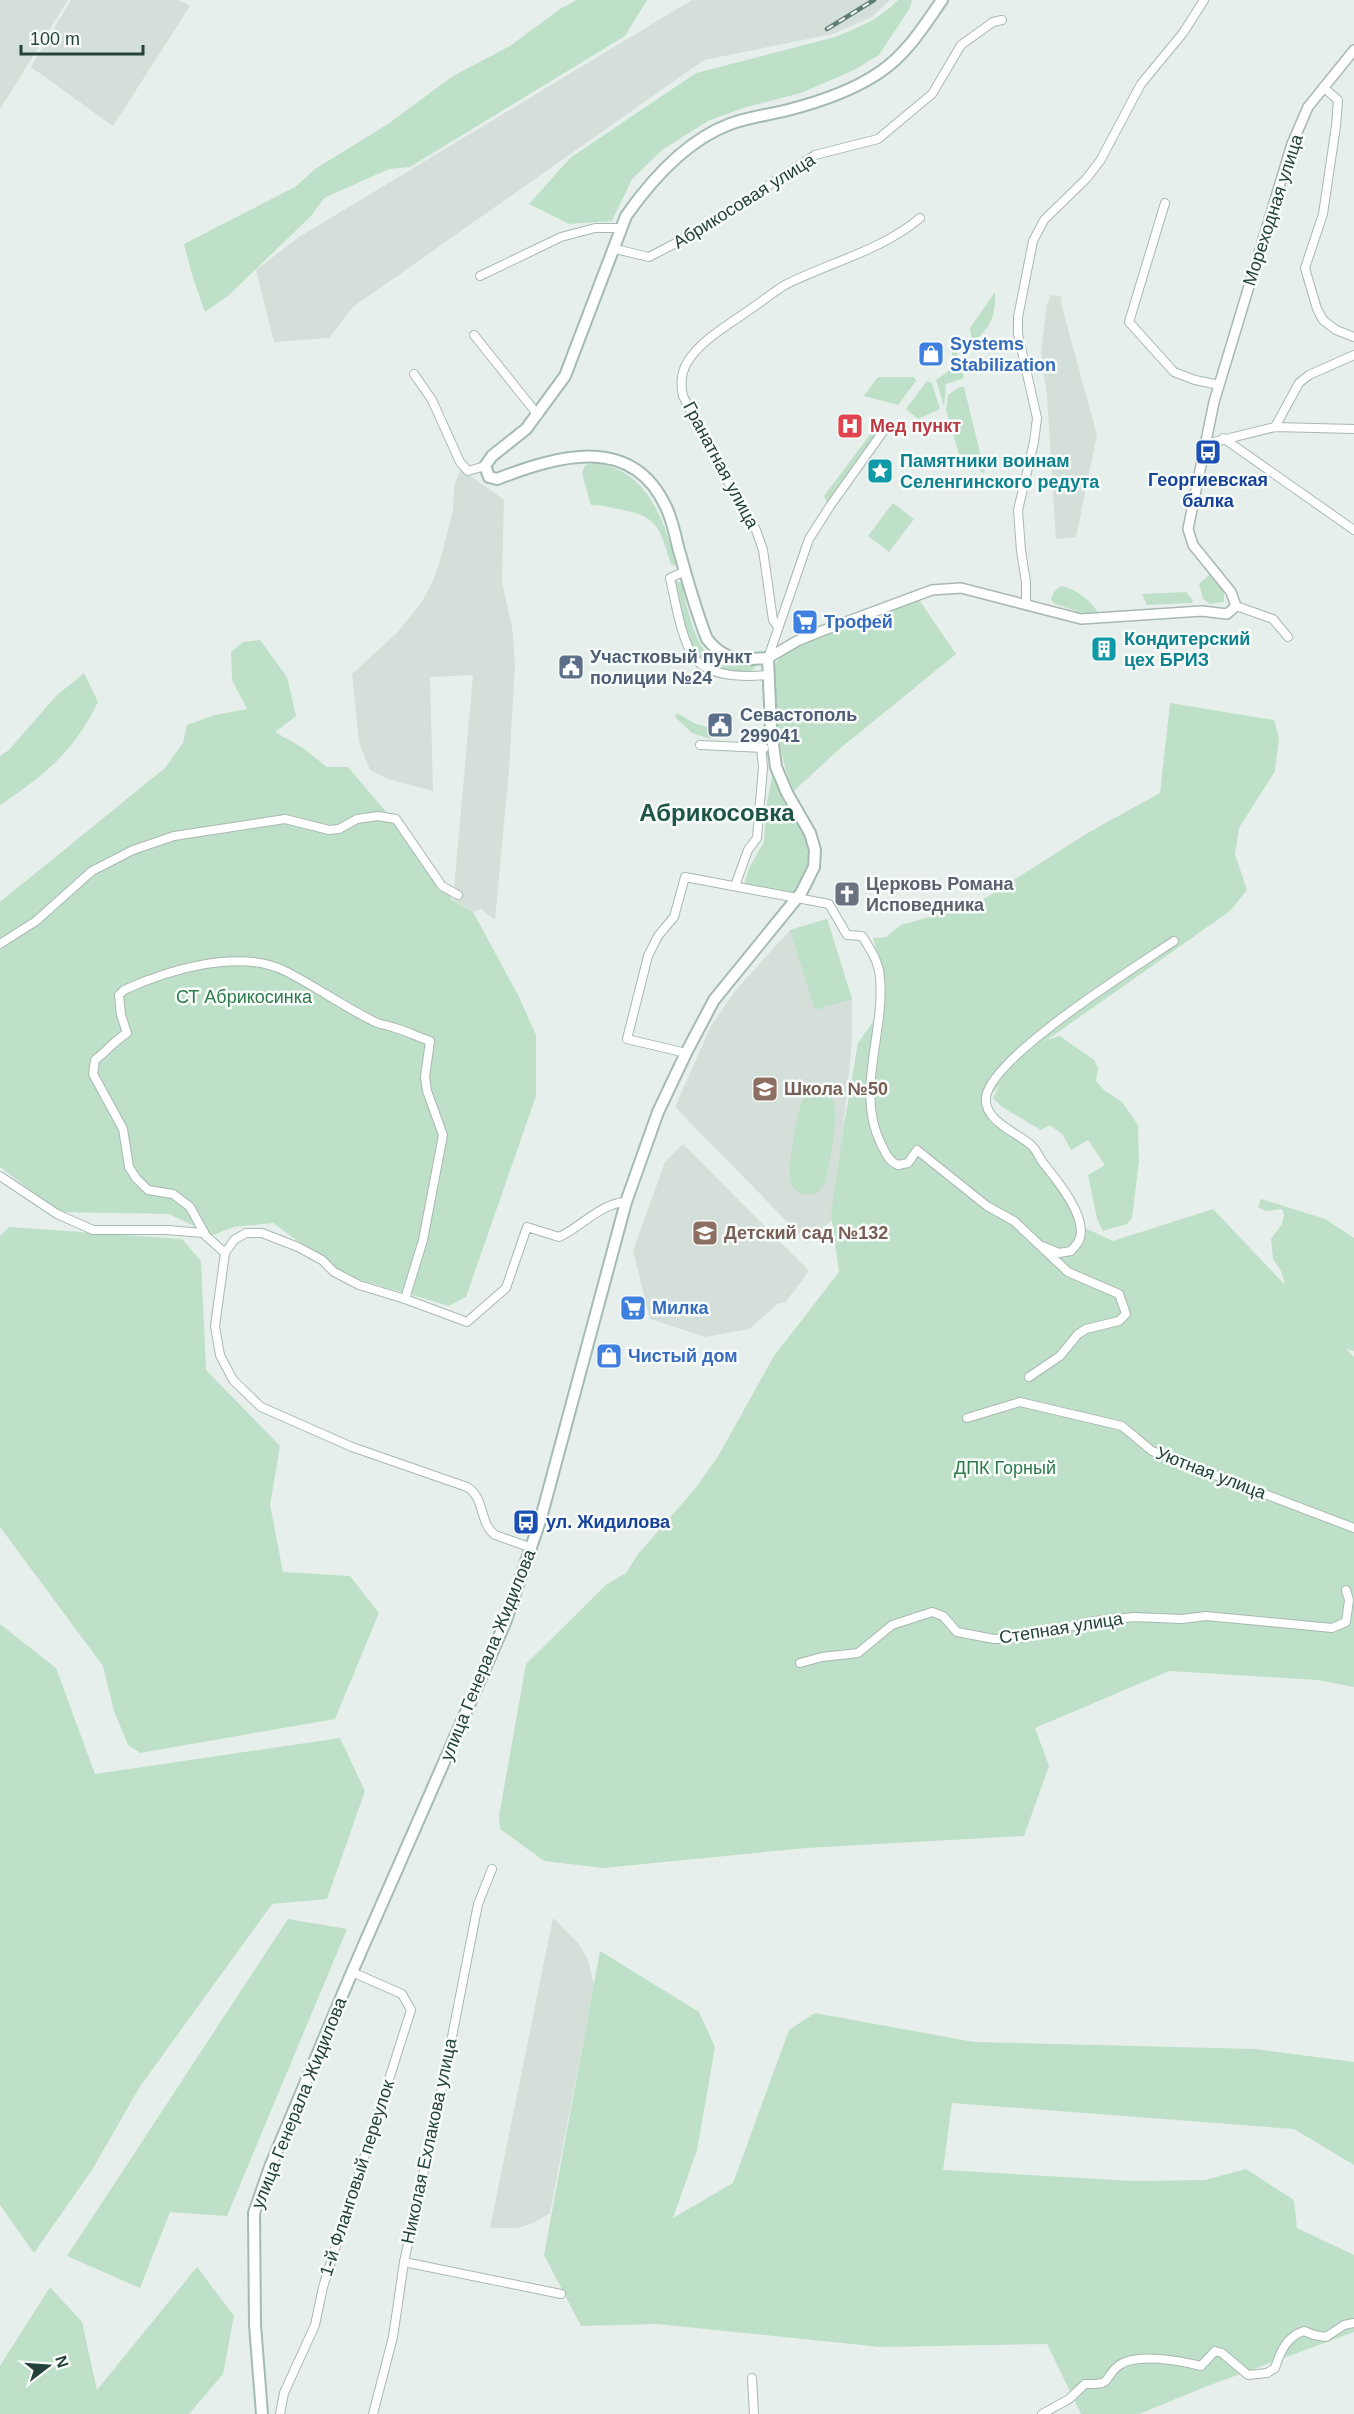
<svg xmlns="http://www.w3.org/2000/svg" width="1354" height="2414" font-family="Arial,sans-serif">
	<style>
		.built { fill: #d4dfda }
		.green { fill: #bfe0c8 }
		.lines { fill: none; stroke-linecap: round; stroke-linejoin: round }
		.minor-casing { stroke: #a8b8b2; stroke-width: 10 }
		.tertiary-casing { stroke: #a8b8b2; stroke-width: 12 }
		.secondary-casing { stroke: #a4bbb3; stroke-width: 14 }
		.minor { stroke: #fff; stroke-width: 8 }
		.tertiary { stroke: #fff; stroke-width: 9 }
		.secondary { stroke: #fff; stroke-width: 10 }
		.rail-casing { stroke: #5f7d75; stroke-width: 4.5 }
		.rail { stroke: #f7fbf9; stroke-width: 2; stroke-dasharray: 7; stroke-linecap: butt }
		.labels { text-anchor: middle; stroke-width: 5; stroke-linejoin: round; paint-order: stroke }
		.street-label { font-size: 18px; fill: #24423a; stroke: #f7fbf9 }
		.shop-label { font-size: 18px; font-weight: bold; fill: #366cbe; stroke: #f7fbf9; text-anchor: start }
		.health-label { font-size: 18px; font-weight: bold; fill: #be3a42; stroke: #f7fbf9; text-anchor: start }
		.culture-label { font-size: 18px; font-weight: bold; fill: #0d838f; stroke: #f7fbf9; text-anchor: start }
		.transit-label { font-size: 18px; font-weight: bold; fill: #164399; stroke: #f7fbf9 }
		.service-label { font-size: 18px; font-weight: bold; fill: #4e5e75; stroke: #f7fbf9; text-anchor: start }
		.worship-label { font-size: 18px; font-weight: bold; fill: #5b616d; stroke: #f7fbf9; text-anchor: start }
		.park-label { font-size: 18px; fill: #2d7a4b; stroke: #f7fbf9 }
		.education-label { font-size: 18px; font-weight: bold; fill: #785e54; stroke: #f7fbf9; text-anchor: start }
		.district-label { font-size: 24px; font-weight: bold; fill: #1f5548; stroke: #f7fbf9 }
	</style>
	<rect width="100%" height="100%" fill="#e6efeb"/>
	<g class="built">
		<polygon points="0,0 68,0 0,109"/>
		<polygon points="71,0 179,0 190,6 113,126 31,67"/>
		<polygon points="692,0 890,0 872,17 833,34 704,60 353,307 329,338 274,342 256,270 299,237"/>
		<polygon points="1051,295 1061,296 1062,307 1097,435 1076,537 1056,539 1047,396 1041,353 1047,304"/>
		<polygon points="461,469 504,500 502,582 512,626 515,665 509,770 495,920 481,909 473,912 453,900 473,675 430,677 433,791 388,779 370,770 359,742 352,674 398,632 423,600 434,579 441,557 453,510 454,486"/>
		<polygon points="827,919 852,999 852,1042 834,1218 808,1243 675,1107 711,1026 735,991 790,930"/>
		<polygon points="683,1144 809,1271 785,1303 779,1303 749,1329 705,1337 650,1319 633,1251 665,1162"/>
		<polygon points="553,1918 579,1944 588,1960 594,1985 550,2213 534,2223 517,2228 490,2228"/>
	</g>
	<g class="green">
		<polygon points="577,0 647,0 625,36 410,167 389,169 324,198 311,216 229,295 205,312 193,278 184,244 295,187 315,169 388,124 453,76 510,46 560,9"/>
		<path d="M898 0H912L910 8 879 55 852 71 801 93 746 107 708 121 662 150 632 179 612 221 569 224 529 204 570 158 696 73 835 37C858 28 881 18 898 0Z"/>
		<path d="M995 292C996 313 991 330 972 342L970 328Z"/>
		<path d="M954 342 964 378 946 384 944 407 936 380C960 365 948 365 954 342Z"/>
		<polygon points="878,377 914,377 916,381 898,405 864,396"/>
		<polygon points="927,381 932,383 940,409 918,419 906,409"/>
		<polygon points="960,387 964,387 985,473 981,472 974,461 961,461 946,410 948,395"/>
		<polygon points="878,424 882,427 827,502 824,496"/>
		<path d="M594 463C635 468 654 497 667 534 670 544 675 555 677 566L671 564C660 532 661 517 623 510 612 508 603 505 591 505L582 474 585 465Z"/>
		<polygon points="893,503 914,519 889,552 868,536"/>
		<polygon points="1209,575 1224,591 1224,602 1210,604 1203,599 1199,584"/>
		<path d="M675 580 683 584C685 605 696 651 716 661 726 666 741 665 753 664L756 666 750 673C685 673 688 633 674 582Z"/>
		<path d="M1062 586C1078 590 1088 599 1098 612L1085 614 1055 604 1051 600C1052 594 1056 588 1062 586Z"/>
		<polygon points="1186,592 1193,600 1192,603 1147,605 1142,594"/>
		<path d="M917 597 956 654 837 751 794 791C775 751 778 709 774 666L785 650 864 619C879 622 884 614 894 606 900 602 910 600 917 597Z"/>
		<polygon points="260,640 287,677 296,716 275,732 303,748 327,767 348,767 426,859 452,900 473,912 519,997 536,1035 536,1096 466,1297 449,1306 344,1275 273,1223 234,1227 213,1235 169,1214 59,1212 0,1167 0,902 165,768 183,743 187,725 215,715 247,709 232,680 231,652 243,642"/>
		<path d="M84 673 98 702C73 753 46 774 0 805V756L9 750 56 696Z"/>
		<polygon points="1170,703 1274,720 1279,738 1275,771 1239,828 1235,854 1247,890 1230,911 1047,1040 1060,1036 1094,1060 1098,1068 1096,1081 1104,1090 1122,1102 1138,1125 1139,1161 1132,1218 1127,1224 1103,1231 1097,1219 1088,1175 1105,1165 1088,1140 1071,1150 1063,1135 1050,1125 1041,1130 1002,1107 993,1098 1000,1084 989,1098 989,1106 996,1118 1035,1146 1072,1198 1085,1228 1113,1241 1213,1209 1285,1285 1281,1271 1273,1259 1271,1239 1282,1224 1284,1215 1282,1209 1266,1211 1258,1207 1261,1199 1325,1219 1354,1238 1354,1351 1346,1349 1354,1357 1354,1687 1318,1680 1169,1671 1035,1728 1049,1766 1024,1836 806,1848 603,1868 544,1861 500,1829 499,1816 526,1664 607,1584 626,1573 638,1554 694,1490 717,1458 774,1356 839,1272 831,1214 844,1125 858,1043 882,1009 883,973 873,938 886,937 901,925 976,904 1091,831 1160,793"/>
		<polygon points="677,713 694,723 714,729 710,739 692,733 675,717"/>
		<polygon points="772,776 776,776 813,851 808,876 800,887 790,895 744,885 749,868 764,842 767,802"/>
		<polygon points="827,919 852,999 815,1010 790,930"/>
		<path d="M812 1091C818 1091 824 1090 830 1095 842 1106 829 1164 826 1180 823 1188 818 1194 809 1195 799 1195 791 1188 790 1178 788 1162 797 1120 801 1103L805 1096Z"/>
		<polygon points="9,1227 182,1239 201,1261 206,1370 280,1446 270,1505 283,1572 350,1576 379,1613 335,1719 140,1753 128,1745 114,1711 103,1666 0,1527 0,1236"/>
		<polygon points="0,1624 56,1668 95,1774 340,1738 365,1791 327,1899 272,1904 139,2088 92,2170 34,2253 0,2205"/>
		<polygon points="288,1919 347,1929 227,2216 170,2212 140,2288 67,2256"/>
		<polygon points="600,1951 699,2012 715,2047 697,2150 673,2218 733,2183 789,2030 815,2013 974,2042 1255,2049 1354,2062 1354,2165 1294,2129 952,2103 943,2170 1134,2181 1205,2180 1246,2169 1294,2200 1297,2228 1354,2255 1354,2332 1205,2387 1139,2414 1081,2414 1047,2344 881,2347 657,2324 581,2326 544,2255"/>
		<polygon points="197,2267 234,2316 223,2374 189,2414 0,2414 0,2366 50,2287 82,2322 97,2390"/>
	</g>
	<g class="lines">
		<defs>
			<g id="minor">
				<polyline points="1323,87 1338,100 1336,126 1323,214 1305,268 1317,309 1323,320 1336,330 1354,337"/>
				<polyline points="1165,203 1129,322 1174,372 1195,380 1219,385"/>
				<polyline points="615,249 649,257 695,233 815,155 878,139 932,94 961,45 993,22 1002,20"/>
				<polyline points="480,276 561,237 595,228 622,228"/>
				<polyline points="474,335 538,415"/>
				<polyline points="414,374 432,400 460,462 468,471 485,466"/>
				<polyline points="1275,427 1299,383 1309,375 1354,355"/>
				<polyline points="1223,438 1354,530"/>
				<polyline points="1206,444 1275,427 1354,429"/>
				<path d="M685 571 670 578C675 599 681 640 694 657 709 678 745 677 768 675"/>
				<polyline points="1026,604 1026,582 1021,551 1018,510 1034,442 1037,418 1018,334 1018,317 1033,241 1044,220 1086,179 1100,161 1141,84 1183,33 1204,0"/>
				<polyline points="1236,606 1273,619 1288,637"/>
				<path d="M778 627 773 620 763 550 756 530 713 456 683 396C680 383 681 372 688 361 703 338 733 322 755 306 765 299 775 291 785 285 830 262 881 251 920 218"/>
				<polyline points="768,658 809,539 830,506 887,426"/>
				<polyline points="700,745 764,748"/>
				<polyline points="735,886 748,850 757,838 763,767 761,747"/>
				<polyline points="0,944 36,921 92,871 133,850 174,836 285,819 329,830 339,829 357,819 378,816 396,819 442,886 458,895"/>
				<path d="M686 1053 627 1039 648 956 658 936 674 917 685 877 829 904 847 935 862 936C871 950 879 962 880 978 885 1033 855 1091 881 1144 886 1153 888 1161 898 1165L908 1163 917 1150 987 1206 1014 1221 1068 1272 1119 1294 1126 1314 1119 1321 1086 1329 1078 1334 1060 1356 1029 1377"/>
				<polyline points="0,1176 57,1214 93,1230 167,1230 204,1233"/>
				<path d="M1042 1246 1059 1253 1071 1251C1073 1248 1078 1244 1079 1240 1089 1219 1057 1180 1044 1164 1039 1158 1037 1150 1031 1145 1018 1133 983 1121 986 1097 992 1056 1137 966 1174 941"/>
				<path d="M225 1253 206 1236 190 1207 173 1194 148 1190 136 1178 129 1167 123 1129 93 1074 95 1060C107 1051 114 1041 127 1033L121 1015 119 995 124 990C168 970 239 948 285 971 315 986 343 1006 373 1021 380 1025 388 1025 395 1028 407 1031 418 1037 430 1041L425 1077 427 1091 443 1135 423 1240 405 1299"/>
				<polyline points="967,1418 1020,1402 1122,1426 1152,1451 1354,1528"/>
				<path d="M532 1548 495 1535C479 1523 485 1497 467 1487L352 1447 261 1407 233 1380 220 1355 215 1326 225 1253 234 1240 246 1233H262L298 1247 322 1260 334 1272 359 1285 405 1299 467 1322 506 1288 527 1227 559 1237C581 1227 601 1203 626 1202"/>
				<polyline points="800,1663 822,1657 858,1653 892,1625 932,1612 943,1616 957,1632 994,1639 1020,1638 1094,1621 1134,1617 1182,1619 1206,1616 1332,1628 1346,1622 1349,1600 1346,1590"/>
				<polyline points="404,2262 561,2294"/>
				<polyline points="752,2378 754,2414"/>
				<polyline points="280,2414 284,2393 315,2325 323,2287 411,2010 402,1994 352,1972"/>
				<polyline points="373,2414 393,2337 404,2262 442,2088 478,1904 492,1869"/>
				<path d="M1042 2414 1069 2399 1085 2384C1114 2385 1102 2379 1118 2366 1136 2352 1181 2361 1201 2366L1215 2351 1222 2353 1248 2375 1267 2373 1275 2368C1280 2352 1287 2336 1304 2331L1314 2335 1326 2337 1344 2325 1354 2323"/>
			</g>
			<polyline id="tertiary" points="768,658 797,641 819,632 932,590 961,588 1081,619 1202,611 1227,614 1236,606 1231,592 1193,545 1188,529 1214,402 1292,144 1308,107 1354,50"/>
			<path id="secondary" d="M262 2414 255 2325 254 2213 270 2167 352 1972 505 1623 541 1518 626 1202 658 1112 686 1053 714 1000 801 893 814 867 815 850 810 833 787 793 776 767 771 729 768 658C741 660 725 662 707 639 695 609 687 578 678 547 675 534 672 519 666 507 632 433 557 456 497 479L489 477 485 466 492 456 526 429 565 376 626 216C652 179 687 140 730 124 749 117 768 115 788 110 819 102 854 90 880 72 907 54 924 26 942 0"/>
		</defs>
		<use href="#minor" class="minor-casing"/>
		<use href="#tertiary" class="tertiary-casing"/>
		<use href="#secondary" class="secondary-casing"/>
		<use href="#minor" class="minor"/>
		<use href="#tertiary" class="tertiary"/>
		<use href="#secondary" class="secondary"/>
		<defs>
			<polyline id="rail" points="827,29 874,0"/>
		</defs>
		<use href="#rail" class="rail-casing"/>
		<use href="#rail" class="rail"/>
	</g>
	<defs>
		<symbol id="shop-square" viewBox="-11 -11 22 22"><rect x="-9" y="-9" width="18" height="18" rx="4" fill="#3f7fe0" stroke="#f7fbf9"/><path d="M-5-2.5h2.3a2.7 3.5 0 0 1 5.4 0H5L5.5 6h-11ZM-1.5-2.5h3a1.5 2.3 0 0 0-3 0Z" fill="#fff"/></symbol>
		<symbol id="hospital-square" viewBox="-11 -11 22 22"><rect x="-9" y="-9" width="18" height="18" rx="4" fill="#e0444e" stroke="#f7fbf9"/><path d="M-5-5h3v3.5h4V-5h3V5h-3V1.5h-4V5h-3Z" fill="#fff"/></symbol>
		<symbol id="bus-square" viewBox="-11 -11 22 22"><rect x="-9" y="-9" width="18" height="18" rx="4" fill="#1a4fb4" stroke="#f7fbf9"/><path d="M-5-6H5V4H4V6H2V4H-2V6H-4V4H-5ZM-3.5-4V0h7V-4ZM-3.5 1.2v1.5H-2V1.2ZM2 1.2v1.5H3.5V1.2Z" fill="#fff"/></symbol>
		<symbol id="sight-square" viewBox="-11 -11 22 22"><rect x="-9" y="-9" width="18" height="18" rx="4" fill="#0f9aa8" stroke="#f7fbf9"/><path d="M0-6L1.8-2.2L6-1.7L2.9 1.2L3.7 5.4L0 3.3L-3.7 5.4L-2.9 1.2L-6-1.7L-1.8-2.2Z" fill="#fff"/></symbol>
		<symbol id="supermarket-square" viewBox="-11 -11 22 22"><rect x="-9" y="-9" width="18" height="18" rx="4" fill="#3f7fe0" stroke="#f7fbf9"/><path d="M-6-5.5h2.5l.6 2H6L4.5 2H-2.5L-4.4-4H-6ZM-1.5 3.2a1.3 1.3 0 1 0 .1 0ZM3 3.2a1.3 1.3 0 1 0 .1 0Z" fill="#fff"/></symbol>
		<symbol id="building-square" viewBox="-11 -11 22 22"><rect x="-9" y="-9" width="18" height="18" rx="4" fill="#0f9aa8" stroke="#f7fbf9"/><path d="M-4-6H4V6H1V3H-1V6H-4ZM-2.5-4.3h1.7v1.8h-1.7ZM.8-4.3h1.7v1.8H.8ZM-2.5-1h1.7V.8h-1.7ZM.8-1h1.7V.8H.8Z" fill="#fff"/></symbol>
		<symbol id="civic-square" viewBox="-11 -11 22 22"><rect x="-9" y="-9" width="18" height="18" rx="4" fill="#5c6f8a" stroke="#f7fbf9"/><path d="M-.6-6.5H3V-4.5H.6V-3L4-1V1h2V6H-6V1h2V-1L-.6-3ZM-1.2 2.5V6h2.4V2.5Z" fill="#fff"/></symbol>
		<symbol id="church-square" viewBox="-11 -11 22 22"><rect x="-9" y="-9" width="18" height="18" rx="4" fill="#6b7280" stroke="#f7fbf9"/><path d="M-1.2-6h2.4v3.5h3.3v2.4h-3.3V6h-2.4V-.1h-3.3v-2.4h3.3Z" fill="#fff"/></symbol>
		<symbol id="school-square" viewBox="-11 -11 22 22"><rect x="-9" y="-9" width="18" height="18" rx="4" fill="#8d6e63" stroke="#f7fbf9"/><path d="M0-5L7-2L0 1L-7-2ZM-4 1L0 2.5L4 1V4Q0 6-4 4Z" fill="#fff"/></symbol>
	</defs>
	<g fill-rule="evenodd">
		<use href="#shop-square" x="916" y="339" width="30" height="30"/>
		<use href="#hospital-square" x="835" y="411" width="30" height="30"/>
		<use href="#bus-square" x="1193" y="437" width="30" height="30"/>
		<use href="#sight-square" x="865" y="456" width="30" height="30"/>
		<use href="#supermarket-square" x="790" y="607" width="30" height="30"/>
		<use href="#building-square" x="1089" y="634" width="30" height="30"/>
		<use href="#civic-square" x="556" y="652" width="30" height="30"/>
		<use href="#civic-square" x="705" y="710" width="30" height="30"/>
		<use href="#church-square" x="832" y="879" width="30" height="30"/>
		<use href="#school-square" x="750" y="1074" width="30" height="30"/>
		<use href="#school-square" x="690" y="1218" width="30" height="30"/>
		<use href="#supermarket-square" x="618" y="1293" width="30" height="30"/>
		<use href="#shop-square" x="594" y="1341" width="30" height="30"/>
		<use href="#bus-square" x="511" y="1507" width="30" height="30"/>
	</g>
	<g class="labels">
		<g class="street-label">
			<text transform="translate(744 201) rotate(-32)" y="6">Абрикосовая улица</text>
			<text transform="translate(1273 210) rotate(-72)" y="6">Мореходная улица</text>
			<text transform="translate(721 465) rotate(62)" y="6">Гранатная улица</text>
			<text transform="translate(1211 1473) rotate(21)" y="6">Уютная улица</text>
			<text transform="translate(1061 1628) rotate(-9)" y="6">Степная улица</text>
			<text transform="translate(488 1655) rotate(-68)" y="6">улица Генерала Жидилова</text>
			<text transform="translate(299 2103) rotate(-68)" y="6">улица Генерала Жидилова</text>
			<text transform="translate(429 2141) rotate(-78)" y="6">Николая Ехлакова улица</text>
			<text transform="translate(357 2178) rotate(-72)" y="6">1-й Фланговый переулок</text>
		</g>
		<g class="shop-label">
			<text x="950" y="350">Systems<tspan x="950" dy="21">Stabilization</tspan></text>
			<text x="824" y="628">Трофей</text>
			<text x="652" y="1314">Милка</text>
			<text x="628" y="1362">Чистый дом</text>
		</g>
		<g class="health-label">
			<text x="870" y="432">Мед пункт</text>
		</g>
		<g class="culture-label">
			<text x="900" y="467">Памятники воинам<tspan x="900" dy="21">Селенгинского редута</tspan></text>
			<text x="1124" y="645">Кондитерский<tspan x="1124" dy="21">цех БРИЗ</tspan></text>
		</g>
		<g class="transit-label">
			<text x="1208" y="486">Георгиевская<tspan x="1208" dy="21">балка</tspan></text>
			<text x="546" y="1528" text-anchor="start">ул. Жидилова</text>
		</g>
		<g class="service-label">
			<text x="590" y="663">Участковый пункт<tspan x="590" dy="21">полиции №24</tspan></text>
			<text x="740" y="721">Севастополь<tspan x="740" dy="21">299041</tspan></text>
		</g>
		<g class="worship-label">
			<text x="866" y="890">Церковь Романа<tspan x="866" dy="21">Исповедника</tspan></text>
		</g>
		<g class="park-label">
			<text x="244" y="1003">СТ Абрикосинка</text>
			<text x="1005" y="1474">ДПК Горный</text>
		</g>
		<g class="education-label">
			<text x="784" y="1095">Школа №50</text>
			<text x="724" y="1239">Детский сад №132</text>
		</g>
		<g class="district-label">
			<text x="717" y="821">Абрикосовка</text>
		</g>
	</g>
	<g transform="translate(48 2366) rotate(73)" stroke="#f7fbf9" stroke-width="4.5" paint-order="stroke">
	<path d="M0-4.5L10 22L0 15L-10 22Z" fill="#24423a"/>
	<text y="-9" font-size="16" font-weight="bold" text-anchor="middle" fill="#24423a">N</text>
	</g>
	<path d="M21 45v9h122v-9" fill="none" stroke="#24423a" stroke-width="3"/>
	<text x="30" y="45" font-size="18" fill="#24423a" stroke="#f7fbf9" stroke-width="4.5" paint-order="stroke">100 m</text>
</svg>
